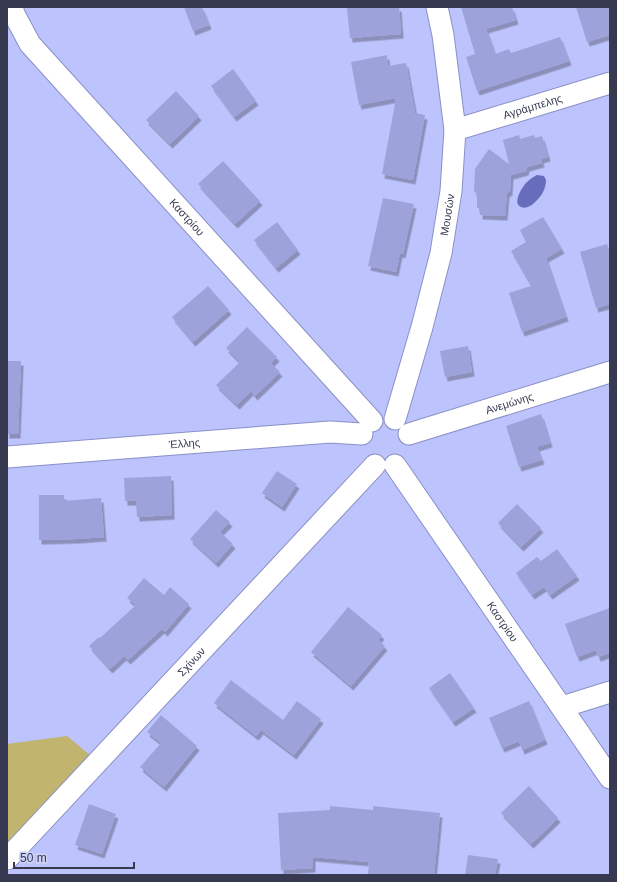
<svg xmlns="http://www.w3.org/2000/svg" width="617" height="882" font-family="Helvetica,sans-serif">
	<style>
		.green { fill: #c0b46e }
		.water { fill: #676cbb }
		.building { fill: #9da3da; filter: url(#shadow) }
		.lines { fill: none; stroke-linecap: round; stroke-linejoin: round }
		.minor-casing { stroke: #8a90c6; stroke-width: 23 }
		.minor { stroke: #fff; stroke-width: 21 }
		.labels { text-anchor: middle; stroke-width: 3; stroke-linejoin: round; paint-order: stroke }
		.street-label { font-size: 11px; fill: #363950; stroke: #ced2f5 }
	</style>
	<defs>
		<filter id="shadow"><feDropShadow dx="2.5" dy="4.5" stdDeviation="0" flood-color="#0004"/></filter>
	</defs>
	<rect width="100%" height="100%" fill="#bdc3fc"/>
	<polygon class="green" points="67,736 91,756 7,845 7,744"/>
	<path class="water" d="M537 175 544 176 546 180C546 184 545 188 543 192 540 198 529 211 521 207 512 203 522 187 527 182 530 179 533 177 537 175Z"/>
	<g class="building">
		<polygon points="184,7 202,7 209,25 193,31"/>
		<polygon points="355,7 399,7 401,34 350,38 347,8"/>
		<polygon points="461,7 512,7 516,20 486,29 495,54 509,49 511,53 560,37 569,61 477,91 466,57 475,54"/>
		<polygon points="576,7 610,7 610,35 587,42"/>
		<polygon points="387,55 388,66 406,63 415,113 425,115 413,180 382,174 396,98 359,105 351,62"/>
		<polygon points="233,69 256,101 234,117 211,86"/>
		<polygon points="176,91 199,116 170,144 146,120"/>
		<polygon points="519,135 520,139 534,135 535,138 542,136 548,157 541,159 542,163 527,167 526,171 511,175 510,191 507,193 505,216 480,215 480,208 477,208 477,193 474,192 475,169 489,149 509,164 503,140"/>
		<polygon points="223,161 260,201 235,224 198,184"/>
		<polygon points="383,198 414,204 403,254 400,253 396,272 368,266"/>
		<polygon points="543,217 562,249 546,258 566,317 522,332 509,293 531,286 511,251 526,242 520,230"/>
		<polygon points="277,222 298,250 276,268 254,240"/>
		<polygon points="607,244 610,254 610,304 596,308 580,252"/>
		<polygon points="208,286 229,310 193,342 172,317"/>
		<polygon points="247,327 277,357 271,363 280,372 255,396 251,391 237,405 216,385 240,362 226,348"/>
		<polygon points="468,346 472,372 445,377 440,351"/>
		<polygon points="7,361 21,361 18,434 7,434"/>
		<polygon points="541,414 550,443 537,447 542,460 519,467 506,426"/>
		<polygon points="277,471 297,484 282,507 262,493"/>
		<polygon points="171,476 172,515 137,517 136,501 125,501 124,478"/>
		<polygon points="39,495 64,495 64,501 101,498 104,537 77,539 39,540"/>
		<polygon points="517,504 541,528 521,547 498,523"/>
		<polygon points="216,510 230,522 220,532 233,544 216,563 190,539"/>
		<polygon points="557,549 577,576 550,595 544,587 532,595 516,573 537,557 541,561"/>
		<polygon points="144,578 164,595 170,587 189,604 165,632 162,629 128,660 124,656 110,669 89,646 99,637 100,638 136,605 127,598"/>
		<polygon points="348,607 382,635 378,640 385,646 351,686 311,652"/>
		<polygon points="610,608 610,653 598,657 596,650 577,657 565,624"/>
		<polygon points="450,673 474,708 453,722 429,688"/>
		<polygon points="231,680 283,720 297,701 321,719 294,755 261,730 256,736 214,703"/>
		<polygon points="529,701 545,740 522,750 519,741 502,748 489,718"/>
		<polygon points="161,715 197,746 164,787 140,767 161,743 147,732"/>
		<polygon points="529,786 558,818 531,844 501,813"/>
		<polygon points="89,804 116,814 102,854 75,845"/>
		<polygon points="330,806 373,810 373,806 440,813 434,875 368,875 369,862 313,857 313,868 281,870 278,813 330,810"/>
		<polygon points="468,855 498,859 495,875 465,875"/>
	</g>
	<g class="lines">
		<defs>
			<g id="minor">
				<path id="s1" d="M12 7 14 14 30 44 372 421"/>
				<path id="s2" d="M455 130 610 83"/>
				<path id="s3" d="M395 419 422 327 441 253 451 191 455 130 443 35 437 7"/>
				<path id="s4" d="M409 434 610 372"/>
				<path id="s5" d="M7 457 330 432 362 434"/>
				<path id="s6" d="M395 465 610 778"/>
				<polyline points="562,707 610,692"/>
				<path id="s7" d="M7 859 375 465"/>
			</g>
		</defs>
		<use href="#minor" class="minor-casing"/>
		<use href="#minor" class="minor"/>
	</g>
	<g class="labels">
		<g class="street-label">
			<text dy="4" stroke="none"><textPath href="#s2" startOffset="81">Αγράμπελης</textPath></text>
			<text dy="4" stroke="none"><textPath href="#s3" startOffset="211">Μουσών</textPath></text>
			<text dy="4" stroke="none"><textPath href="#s1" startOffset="275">Καστρίου</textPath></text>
			<text dy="4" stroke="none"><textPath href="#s4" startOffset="105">Ανεμώνης</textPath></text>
			<text dy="4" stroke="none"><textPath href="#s5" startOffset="178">Έλλης</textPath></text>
			<text dy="4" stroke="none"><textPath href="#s6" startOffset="190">Καστρίου</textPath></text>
			<text dy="4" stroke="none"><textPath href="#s7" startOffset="270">Σχίνων</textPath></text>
		</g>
	</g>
	<rect width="617" height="882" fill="none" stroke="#363950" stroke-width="16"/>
	<path d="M14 862v6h120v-6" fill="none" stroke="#363950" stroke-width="2"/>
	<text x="20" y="862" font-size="12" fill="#363950" stroke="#ced2f5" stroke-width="3" paint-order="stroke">50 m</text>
</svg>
